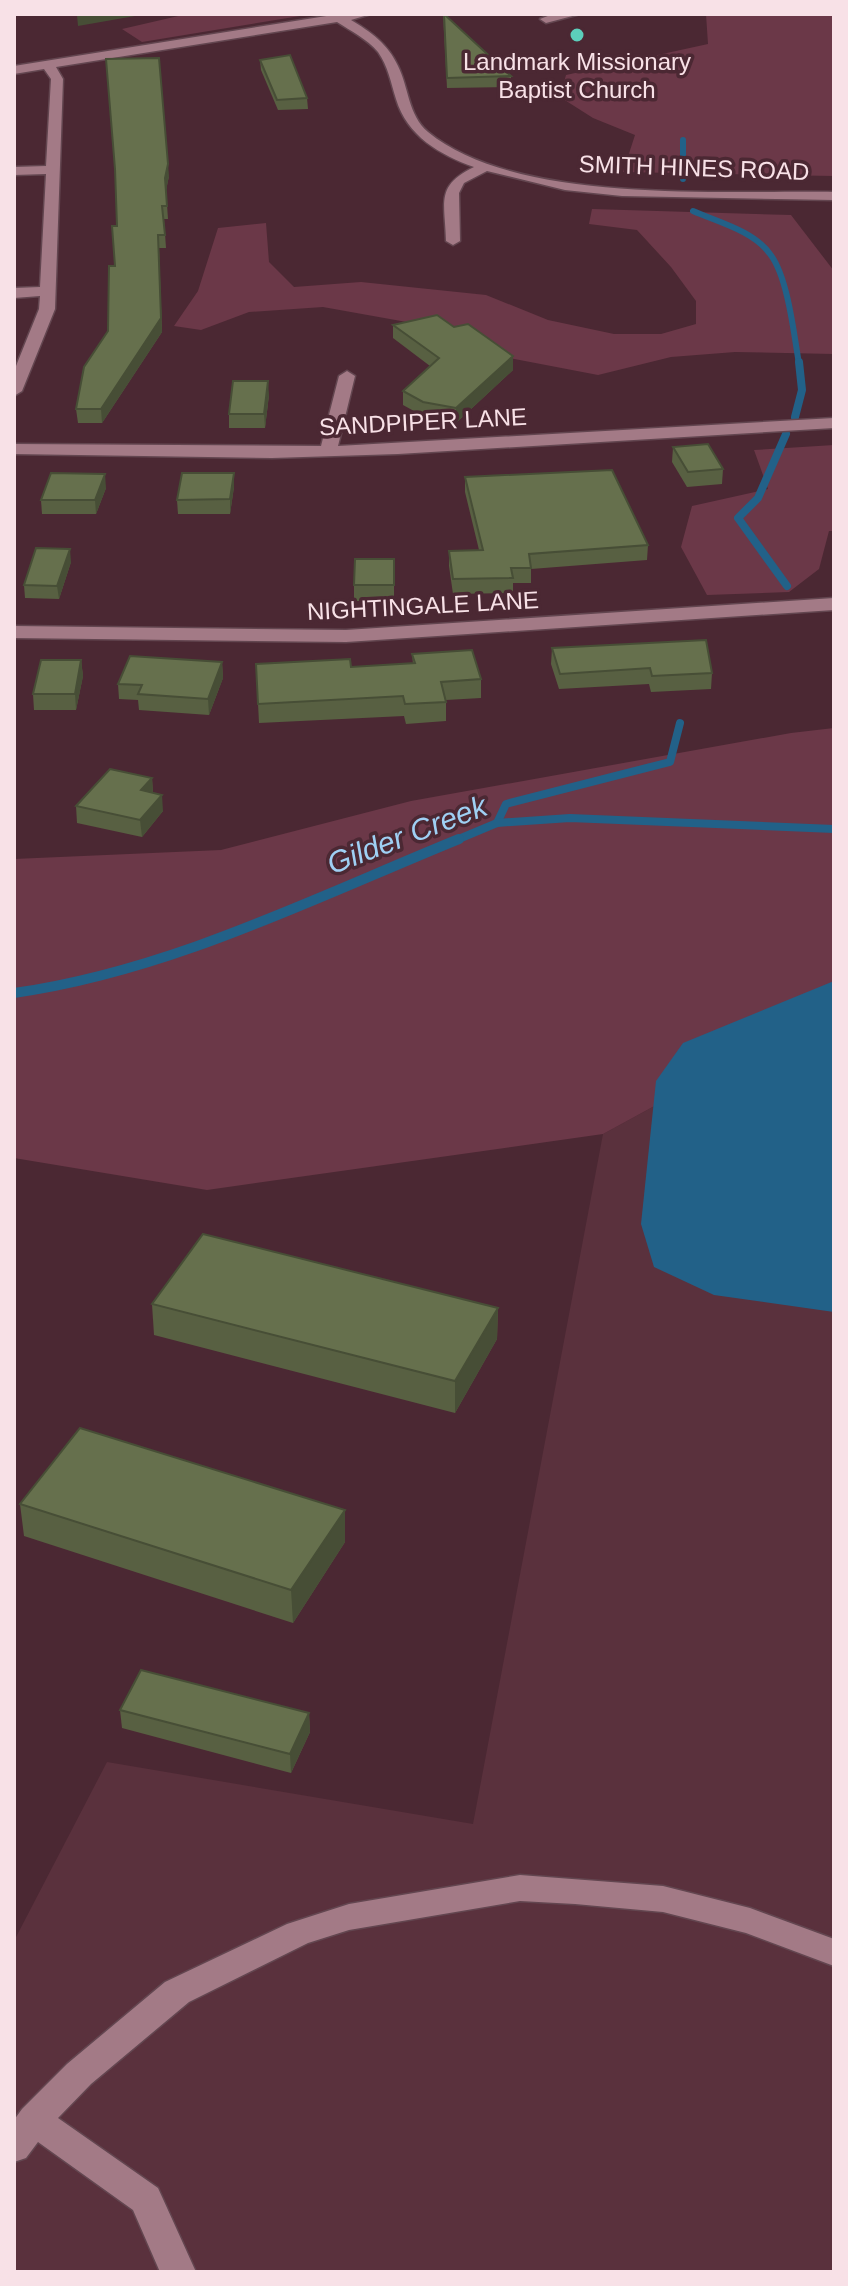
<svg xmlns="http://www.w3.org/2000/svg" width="848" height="2286" font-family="Arial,sans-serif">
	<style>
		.built { fill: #5a313d }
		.green { fill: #6b3848 }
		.water { fill: #226188 }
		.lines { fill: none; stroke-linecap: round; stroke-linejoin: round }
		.stream-far2 { stroke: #226188; stroke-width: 6 }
		.stream-far1 { stroke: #226188; stroke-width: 8 }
		.stream { stroke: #226188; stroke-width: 10 }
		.minor-casing { stroke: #634650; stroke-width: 3 }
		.minor { fill: #a37a86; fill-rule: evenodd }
		.wall { fill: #586042 }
		.shaded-wall { fill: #474e36 }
		.building { fill: #66704d; stroke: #474e36; stroke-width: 2 }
		.poi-dot { fill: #5ccebb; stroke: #4b2833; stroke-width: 3 }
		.labels { text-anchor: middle; stroke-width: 7; stroke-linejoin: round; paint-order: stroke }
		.far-poi-label { font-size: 24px; fill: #f8e1e7; stroke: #4b2833 }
		.far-street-label { font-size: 24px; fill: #f8e1e7; stroke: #4b2833 }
		.water-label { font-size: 30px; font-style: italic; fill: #9fd0f4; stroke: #4b2833 }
	</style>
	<rect width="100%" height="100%" fill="#4b2833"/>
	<polygon class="built" points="834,1008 834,2272 14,2272 14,1941 107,1762 473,1824 603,1134"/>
	<g class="green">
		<polygon points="187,14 312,14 142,42 122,29"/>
		<polygon points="706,14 834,14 834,176 623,172 635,135 593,118 560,97 566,75 708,44"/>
		<polygon points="592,209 791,215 834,271 834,354 735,352 671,357 598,375 504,357 479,335 323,307 249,312 201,330 174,326 198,291 218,228 266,223 269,262 294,287 361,282 486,295 548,320 614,334 661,334 696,324 696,301 671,267 637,230 589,224"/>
		<polygon points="834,445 834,531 829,531 819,569 789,592 707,595 681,547 692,506 768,489 754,450"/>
		<polygon points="834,728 834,1008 603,1134 207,1190 14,1158 14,859 221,850 411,801 791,733"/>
	</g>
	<polygon class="water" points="834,981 834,1312 714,1295 654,1267 641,1224 656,1081 683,1043"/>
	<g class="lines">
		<g class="stream-far2">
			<polyline points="683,140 683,179"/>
			<path d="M693 211C718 222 754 231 770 254 788 277 794 335 799 364"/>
		</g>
		<g class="stream-far1">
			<polyline points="795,417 802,390 799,362"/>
			<polyline points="786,434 758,498 738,518 787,586"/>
			<polyline points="497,823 506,804 670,762 680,723"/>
			<polyline points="454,841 497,823 570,818 834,829"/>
		</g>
		<path class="stream" d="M14 993C170 971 314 898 459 839"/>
		<defs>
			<g id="minor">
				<path d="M339 14H371L351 20C371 32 388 44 398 66 409 88 408 115 428 132 517 205 722 190 834 192V200L622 196 565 190 487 171 464 183 459 193 460 241 453 245 446 241C445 202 435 186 474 167 440 155 407 136 396 99 391 83 388 66 378 52 367 39 351 31 337 22L56 67 63 79 55 309 22 391 14 396V371L39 309 40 296 14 298V288L40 287 46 174 14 175V167L46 166 51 79 44 69 14 74V66Z"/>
				<polygon points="580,14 546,23 540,19 553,14"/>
				<polygon points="347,371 355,376 338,446 834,418 834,428 398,454 272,458 14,454 14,444 321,446 339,376"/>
				<polygon points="834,598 834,610 346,642 14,638 14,626 346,630"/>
				<polygon points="520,1875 663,1886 750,1908 834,1939 834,1966 746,1933 663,1912 575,1904 520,1901 349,1930 308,1943 189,2002 91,2084 58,2118 158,2188 196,2272 160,2272 133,2210 38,2142 26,2158 14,2162 14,2120 22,2109 67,2064 165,1982 287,1924 349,1904"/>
			</g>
		</defs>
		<use href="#minor" class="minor-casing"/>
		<use href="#minor" class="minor"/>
	</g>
	<g class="wall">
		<polygon points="443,14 511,76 511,87 447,88"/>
		<polygon points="260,60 307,98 308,109 278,110 261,70"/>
		<polygon points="169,176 166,190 168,219 164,219 166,248 159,248 162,332 102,423 78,423 76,409 108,331 115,266 117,226"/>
		<polygon points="393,325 513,370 456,423 423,416 403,405 403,391 430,366 393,338"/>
		<polygon points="269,395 265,428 229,428 229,414"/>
		<polygon points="673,447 723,469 722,484 687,487 672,462"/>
		<polygon points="234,473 234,487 230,514 178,514 177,500"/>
		<polygon points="465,477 648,545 647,560 531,569 531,583 513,583 513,593 453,594 449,566 449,551 479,550 465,492"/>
		<polygon points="106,488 96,514 42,514 41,500"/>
		<polygon points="394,559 394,601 354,601 354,585"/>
		<polygon points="71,562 59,599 25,598 24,585"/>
		<polygon points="552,648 712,673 711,689 651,692 649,684 559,689 551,664"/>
		<polygon points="412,654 481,679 481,698 446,700 446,721 406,724 404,716 259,723 256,664 351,667 413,664"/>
		<polygon points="81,660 83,676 76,710 34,710 33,694"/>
		<polygon points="222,662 223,678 209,715 139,710 138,700 119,699 118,684"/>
		<polygon points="152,778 153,793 163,811 142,837 77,823 76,806"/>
		<polygon points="152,1304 498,1308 497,1339 455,1413 154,1335"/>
		<polygon points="20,1504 345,1542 293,1623 24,1536"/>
		<polygon points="120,1710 309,1713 310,1732 291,1773 122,1728"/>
	</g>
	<g class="shaded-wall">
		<polygon points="81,14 135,14 135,16 78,26 77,15"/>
		<polygon points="168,164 169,176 166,191 165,178"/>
		<polygon points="158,235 162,332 102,423 101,409"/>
		<polygon points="513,356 513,370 456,423 456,408"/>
		<polygon points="268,381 269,395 265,428 264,414"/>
		<polygon points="234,473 234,487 230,514 230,499"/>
		<polygon points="105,474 106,488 96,514 95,500"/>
		<polygon points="70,549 71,562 59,599 57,586"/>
		<polygon points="81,660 83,676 76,710 75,694"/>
		<polygon points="222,662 223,678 209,715 208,699"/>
		<polygon points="152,778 153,794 141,790"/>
		<polygon points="162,795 163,811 142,837 140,820"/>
		<polygon points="498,1308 497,1339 455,1413 455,1381"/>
		<polygon points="345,1510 345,1542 293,1623 291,1590"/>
		<polygon points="309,1713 310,1732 291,1773 290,1754"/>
	</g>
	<g class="building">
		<polygon points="444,14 511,76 447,78"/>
		<polygon points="290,55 307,98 277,100 260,60"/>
		<polygon points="159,58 168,164 165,178 167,206 162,206 165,235 158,235 161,318 101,409 76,409 84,367 108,331 109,266 115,266 112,226 117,226 115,169 106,59"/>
		<polygon points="437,315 454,327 468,324 513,356 456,408 423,402 403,391 439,358 393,325"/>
		<polygon points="233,381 268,381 264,414 229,414"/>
		<polygon points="708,444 723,469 688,472 673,447"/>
		<polygon points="612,470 648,545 529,554 531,568 511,568 513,578 453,579 449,551 483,550 465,477"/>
		<polygon points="51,473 105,474 95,500 41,500"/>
		<polygon points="182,473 234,473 230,499 177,500"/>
		<polygon points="36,548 70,549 57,586 24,585"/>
		<polygon points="355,559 394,559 394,585 354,585"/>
		<polygon points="706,640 712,673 652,676 650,668 560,674 552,648"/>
		<polygon points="472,650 481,679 441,682 446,702 405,704 403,696 258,704 256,664 350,659 351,667 415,663 412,654"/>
		<polygon points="130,656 222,662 208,699 138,694 142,685 118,684"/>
		<polygon points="41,660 81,660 75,694 33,694"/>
		<polygon points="110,769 152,778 141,790 162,795 140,820 76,806"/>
		<polygon points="203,1234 498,1308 455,1381 152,1304"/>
		<polygon points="80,1428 345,1510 291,1590 20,1504"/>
		<polygon points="141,1670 309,1713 290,1754 120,1710"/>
	</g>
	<circle class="poi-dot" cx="577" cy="35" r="8"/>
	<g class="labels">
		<g class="far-poi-label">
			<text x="577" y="70">Landmark Missionary<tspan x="577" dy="28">Baptist Church</tspan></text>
		</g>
		<g class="far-street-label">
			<text transform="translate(694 168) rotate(2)" y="8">SMITH HINES ROAD</text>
			<text transform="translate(423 422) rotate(-3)" y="8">SANDPIPER LANE</text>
			<text transform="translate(423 606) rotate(-3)" y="8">NIGHTINGALE LANE</text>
		</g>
		<g class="water-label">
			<text transform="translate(407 835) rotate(-21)" y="10">Gilder Creek</text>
		</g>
	</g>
	<rect width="848" height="2286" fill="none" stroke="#f8e1e7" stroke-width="32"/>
</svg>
